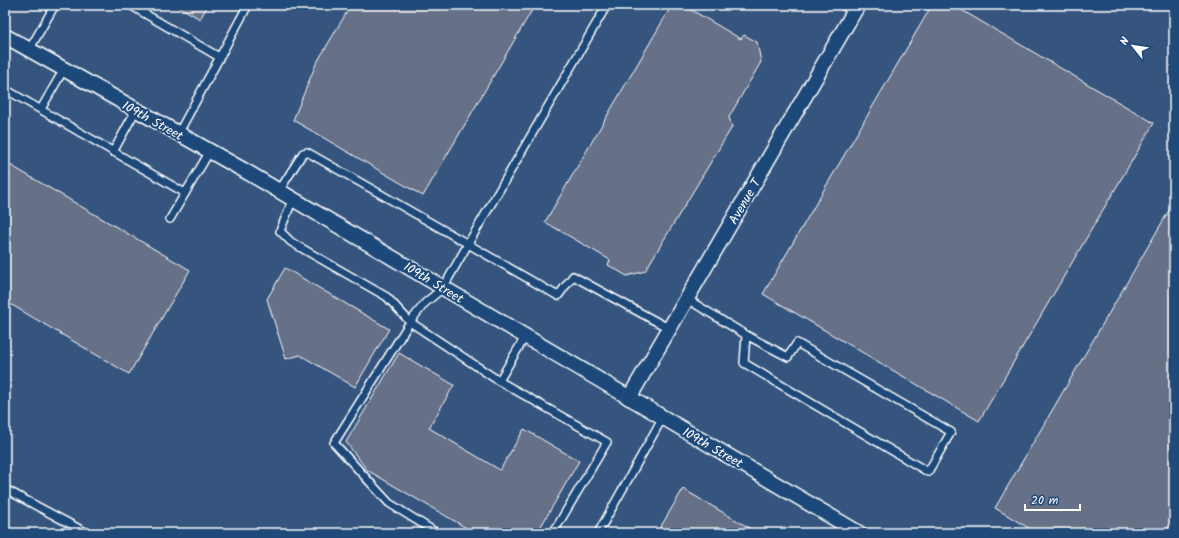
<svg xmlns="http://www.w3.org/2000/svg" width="1179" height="538" font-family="Kalam,sans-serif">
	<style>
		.built { fill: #34557e }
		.building { fill: #666f87; stroke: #fff }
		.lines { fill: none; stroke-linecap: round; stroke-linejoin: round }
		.service-casing { stroke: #fff; stroke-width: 10 }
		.minor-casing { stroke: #fff; stroke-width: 17 }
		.service { stroke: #1f4a7a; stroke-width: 7 }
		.minor { stroke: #1f4a7a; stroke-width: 14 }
		.labels { text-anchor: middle; stroke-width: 4; stroke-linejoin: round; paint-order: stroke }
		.street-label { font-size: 13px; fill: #fff; stroke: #1f4a7a }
	</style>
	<rect width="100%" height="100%" fill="#1f4a7a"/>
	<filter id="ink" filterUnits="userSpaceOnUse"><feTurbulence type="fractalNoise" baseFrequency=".025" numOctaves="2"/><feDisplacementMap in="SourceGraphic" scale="8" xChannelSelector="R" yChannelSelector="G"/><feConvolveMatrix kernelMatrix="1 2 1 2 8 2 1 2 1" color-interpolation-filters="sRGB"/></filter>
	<g filter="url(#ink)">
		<rect class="built" x="5" y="5" width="1169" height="528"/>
		<g class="building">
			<polygon points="176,5 208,5 200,19"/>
			<polygon points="351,5 535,5 423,196 293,120 316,64"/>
			<polygon points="672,5 683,5 741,39 744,35 757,42 761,62 729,117 732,127 645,271 627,276 608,265 610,260 545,222"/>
			<polygon points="932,5 953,5 1154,123 979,421 763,294"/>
			<polygon points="5,162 190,270 129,374 5,301"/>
			<polygon points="1174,202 1174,523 1168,533 1037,533 995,508"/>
			<polygon points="285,268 389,329 355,387 300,355 286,359 267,299"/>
			<polygon points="399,353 454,385 429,428 500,470 524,429 579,461 537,533 475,533 367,470 346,442"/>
			<polygon points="683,489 758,533 657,533"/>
		</g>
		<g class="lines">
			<defs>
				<g id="service">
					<polyline points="130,5 219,57"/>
					<polyline points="607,5 468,244 558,296 573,276 670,329"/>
					<polyline points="842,5 854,12"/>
					<polyline points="29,50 55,5"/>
					<polyline points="5,89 185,193"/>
					<polyline points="41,109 64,69"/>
					<polyline points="178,134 248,5"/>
					<polyline points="113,152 136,110"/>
					<polyline points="279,191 303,153 307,152 468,244 443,288 425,303 410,322 334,443 389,503 437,533"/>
					<polyline points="293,199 280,231 291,242 387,297 410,322 499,381 525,337"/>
					<polyline points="170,219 210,151"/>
					<polyline points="687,299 746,335 744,363 928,472 951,432 797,343 788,357 746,335"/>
					<polyline points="499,381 607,442 553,533"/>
					<polyline points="5,489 87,533"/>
					<polyline points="598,533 663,417"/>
				</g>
				<g id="minor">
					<polyline points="5,36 247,172 859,533"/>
					<polyline points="629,398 858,5"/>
				</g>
			</defs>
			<use href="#service" class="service-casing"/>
			<use href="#minor" class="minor-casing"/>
			<use href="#service" class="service"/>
			<use href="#minor" class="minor"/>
		</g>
	</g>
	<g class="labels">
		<g class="street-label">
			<text transform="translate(153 120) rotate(29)" y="5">109th Street</text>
			<text transform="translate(744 201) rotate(-60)" y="5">Avenue T</text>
			<text transform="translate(434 282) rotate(31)" y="5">109th Street</text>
			<text transform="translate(713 447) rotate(30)" y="5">109th Street</text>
		</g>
	</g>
	<rect width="1179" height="538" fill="none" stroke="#1f4a7a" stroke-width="20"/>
	<rect x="10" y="10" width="1159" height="518" fill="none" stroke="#fff" stroke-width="1.5" filter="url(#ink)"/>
	<g transform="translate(1133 46) rotate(300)" stroke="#1f4a7a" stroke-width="3" paint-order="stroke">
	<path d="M0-3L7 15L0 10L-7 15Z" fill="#ffffff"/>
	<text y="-6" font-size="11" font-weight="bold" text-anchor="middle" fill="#ffffff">N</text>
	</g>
	<path d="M1025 504v6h55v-6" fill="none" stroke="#ffffff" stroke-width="2"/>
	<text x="1031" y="504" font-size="12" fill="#ffffff" stroke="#1f4a7a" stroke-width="3" paint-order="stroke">20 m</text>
</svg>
